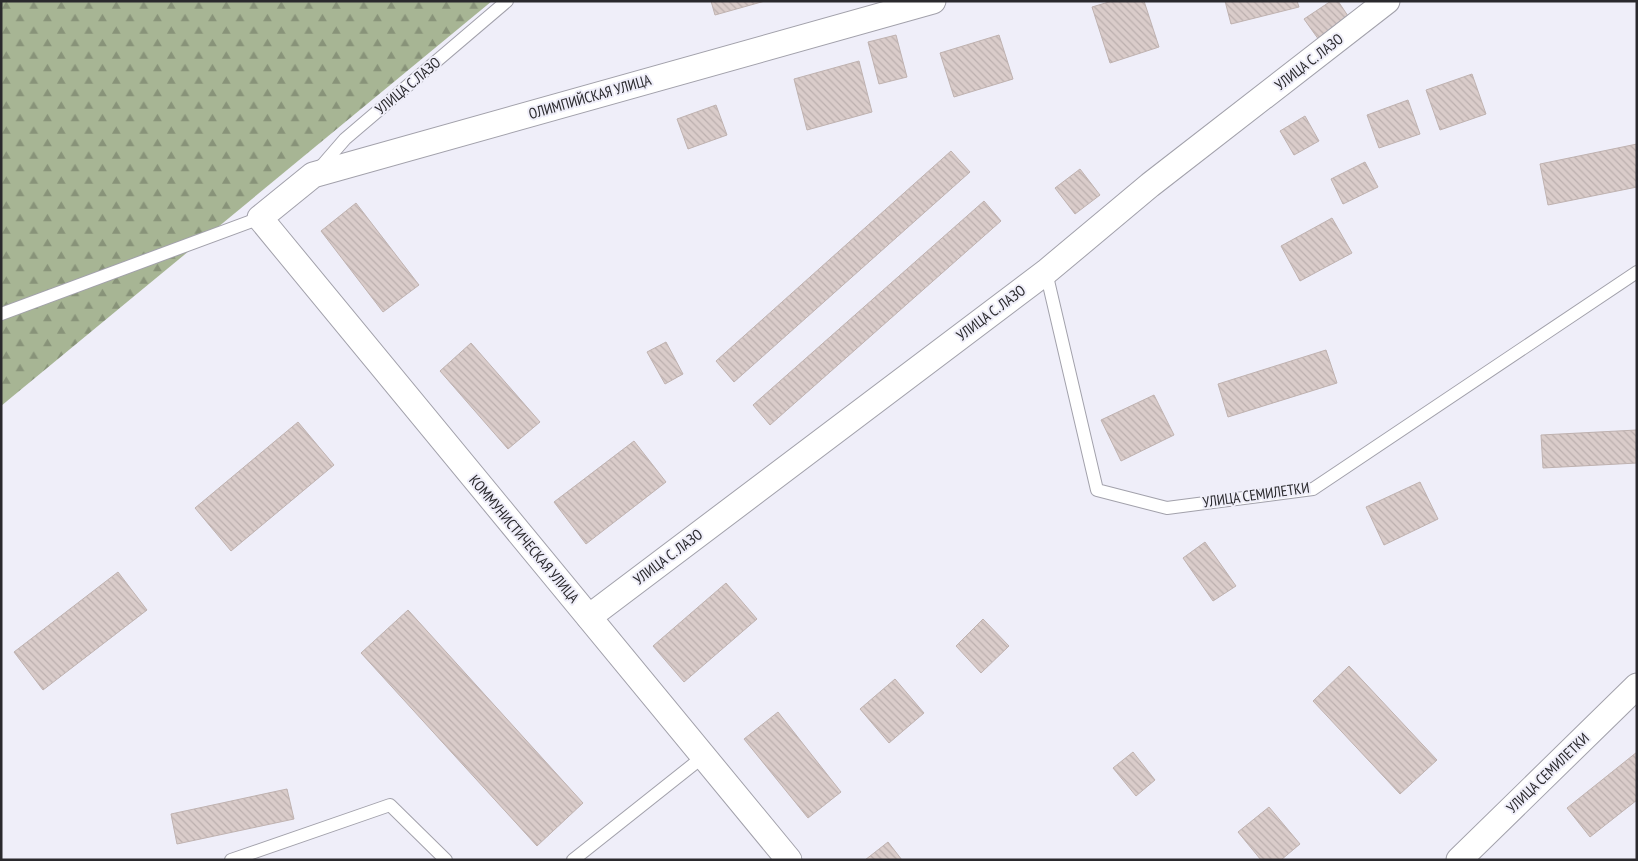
<svg xmlns="http://www.w3.org/2000/svg" width="1638" height="861" font-family="'PT Sans Narrow',sans-serif">
	<style>
		.forest { fill: url(#forest-firs) }
		.building { fill: url(#building-back-hatch); stroke: #bfb2b0 }
		.lines { fill: none; stroke-linecap: round; stroke-linejoin: round }
		.lane-casing { stroke: #a2a1ab; stroke-width: 14 }
		.street-casing { stroke: #a2a1ab; stroke-width: 27 }
		.lane { stroke: #fff; stroke-width: 12 }
		.street { stroke: #fff; stroke-width: 25 }
		.labels { text-anchor: middle; stroke-width: 4; stroke-linejoin: round; paint-order: stroke }
		.street-label { font-size: 15px; fill: #2a292d; stroke: #efeef9 }
	</style>
	<defs>
		<pattern id="forest-firs" width="22" height="20" patternUnits="userSpaceOnUse" patternTransform="scale(1.25)"><rect width="22" height="20" fill="#a7b594"/><path d="M5 1l3.5 6h-7zM16 11l3.5 6h-7z" fill="#889379"/></pattern>
		<pattern id="building-back-hatch" width="6" height="6" patternUnits="userSpaceOnUse" patternTransform="scale(1.25)"><rect width="6" height="6" fill="#daccca"/><path d="M-1 5l2 2M0 0l6 6M5-1l2 2" fill="none" stroke="#bbafae"/></pattern>
	</defs>
	<rect width="100%" height="100%" fill="#efeef9"/>
	<polygon class="forest" points="1,1 492,1 1,406"/>
	<g class="building">
		<polygon points="711,1 765,1 715,15"/>
		<polygon points="1112,1 1144,1 1159,47 1110,63 1092,7"/>
		<polygon points="1225,1 1297,1 1299,7 1231,24"/>
		<polygon points="1331,1 1338,1 1350,19 1319,40 1304,19"/>
		<polygon points="896,35 907,77 879,84 868,42"/>
		<polygon points="999,35 1013,79 954,97 940,53"/>
		<polygon points="859,61 872,112 807,130 794,79"/>
		<polygon points="1472,74 1486,114 1440,130 1426,90"/>
		<polygon points="1408,100 1420,134 1379,148 1367,115"/>
		<polygon points="716,105 727,135 688,149 677,119"/>
		<polygon points="1305,116 1319,141 1294,155 1280,131"/>
		<polygon points="1637,144 1637,187 1548,205 1540,164"/>
		<polygon points="951,151 970,172 734,382 716,361"/>
		<polygon points="1365,162 1378,187 1343,204 1331,179"/>
		<polygon points="1080,169 1100,195 1075,214 1055,188"/>
		<polygon points="984,201 1001,221 770,425 753,405"/>
		<polygon points="356,203 419,285 383,312 321,231"/>
		<polygon points="1332,218 1352,253 1300,281 1281,246"/>
		<polygon points="666,342 683,374 665,384 647,352"/>
		<polygon points="471,343 540,422 508,449 440,371"/>
		<polygon points="1326,350 1337,383 1228,417 1218,384"/>
		<polygon points="1154,395 1174,435 1121,461 1101,420"/>
		<polygon points="298,422 334,465 231,551 195,508"/>
		<polygon points="1637,430 1637,463 1543,468 1541,435"/>
		<polygon points="634,441 666,482 586,544 554,502"/>
		<polygon points="1420,482 1438,519 1384,545 1366,507"/>
		<polygon points="1205,542 1236,586 1213,601 1183,558"/>
		<polygon points="118,572 147,610 43,690 14,652"/>
		<polygon points="726,583 757,619 684,682 653,646"/>
		<polygon points="408,610 583,803 537,846 361,653"/>
		<polygon points="983,619 1009,646 981,673 956,646"/>
		<polygon points="1349,666 1437,760 1400,794 1313,701"/>
		<polygon points="895,679 924,713 889,743 860,709"/>
		<polygon points="778,712 841,792 808,818 744,739"/>
		<polygon points="1133,752 1155,780 1136,796 1113,768"/>
		<polygon points="1637,752 1637,800 1590,837 1567,808"/>
		<polygon points="287,789 294,819 177,844 171,814"/>
		<polygon points="1269,807 1300,844 1281,860 1261,860 1238,832"/>
		<polygon points="888,842 902,860 865,860"/>
	</g>
	<g class="lines">
		<defs>
			<g id="lane">
				<polyline points="319,169 345,139 507,1"/>
				<polyline points="1046,272 1097,490 1167,508 1313,489 1637,272"/>
				<polyline points="1,314 260,218"/>
				<polyline points="231,860 390,805 446,860"/>
				<polyline points="573,860 704,756"/>
			</g>
			<g id="street">
				<polyline points="589,617 1046,272 1150,185 1387,1"/>
				<polyline points="789,860 260,218 313,175 933,1"/>
				<polyline points="1459,860 1637,686"/>
			</g>
		</defs>
		<use href="#lane" class="lane-casing"/>
		<use href="#street" class="street-casing"/>
		<use href="#lane" class="lane"/>
		<use href="#street" class="street"/>
	</g>
	<g class="labels">
		<g class="street-label">
			<text transform="translate(1309 62) rotate(-38)" y="5">УЛИЦА С. ЛАЗО</text>
			<text transform="translate(408 86) rotate(-40)" y="5">УЛИЦА С.ЛАЗО</text>
			<text transform="translate(590 97) rotate(-16)" y="5">ОЛИМПИЙСКАЯ УЛИЦА</text>
			<text transform="translate(991 313) rotate(-37)" y="5">УЛИЦА С. ЛАЗО</text>
			<text transform="translate(1256 495) rotate(-8)" y="5">УЛИЦА СЕМИЛЕТКИ</text>
			<text transform="translate(524 539) rotate(50)" y="5">КОММУНИСТИЧЕСКАЯ УЛИЦА</text>
			<text transform="translate(668 557) rotate(-37)" y="5">УЛИЦА С. ЛАЗО</text>
			<text transform="translate(1548 773) rotate(-44)" y="5">УЛИЦА СЕМИЛЕТКИ</text>
		</g>
	</g>
	<rect width="1638" height="861" fill="none" stroke="#2a292d" stroke-width="5"/>
</svg>
